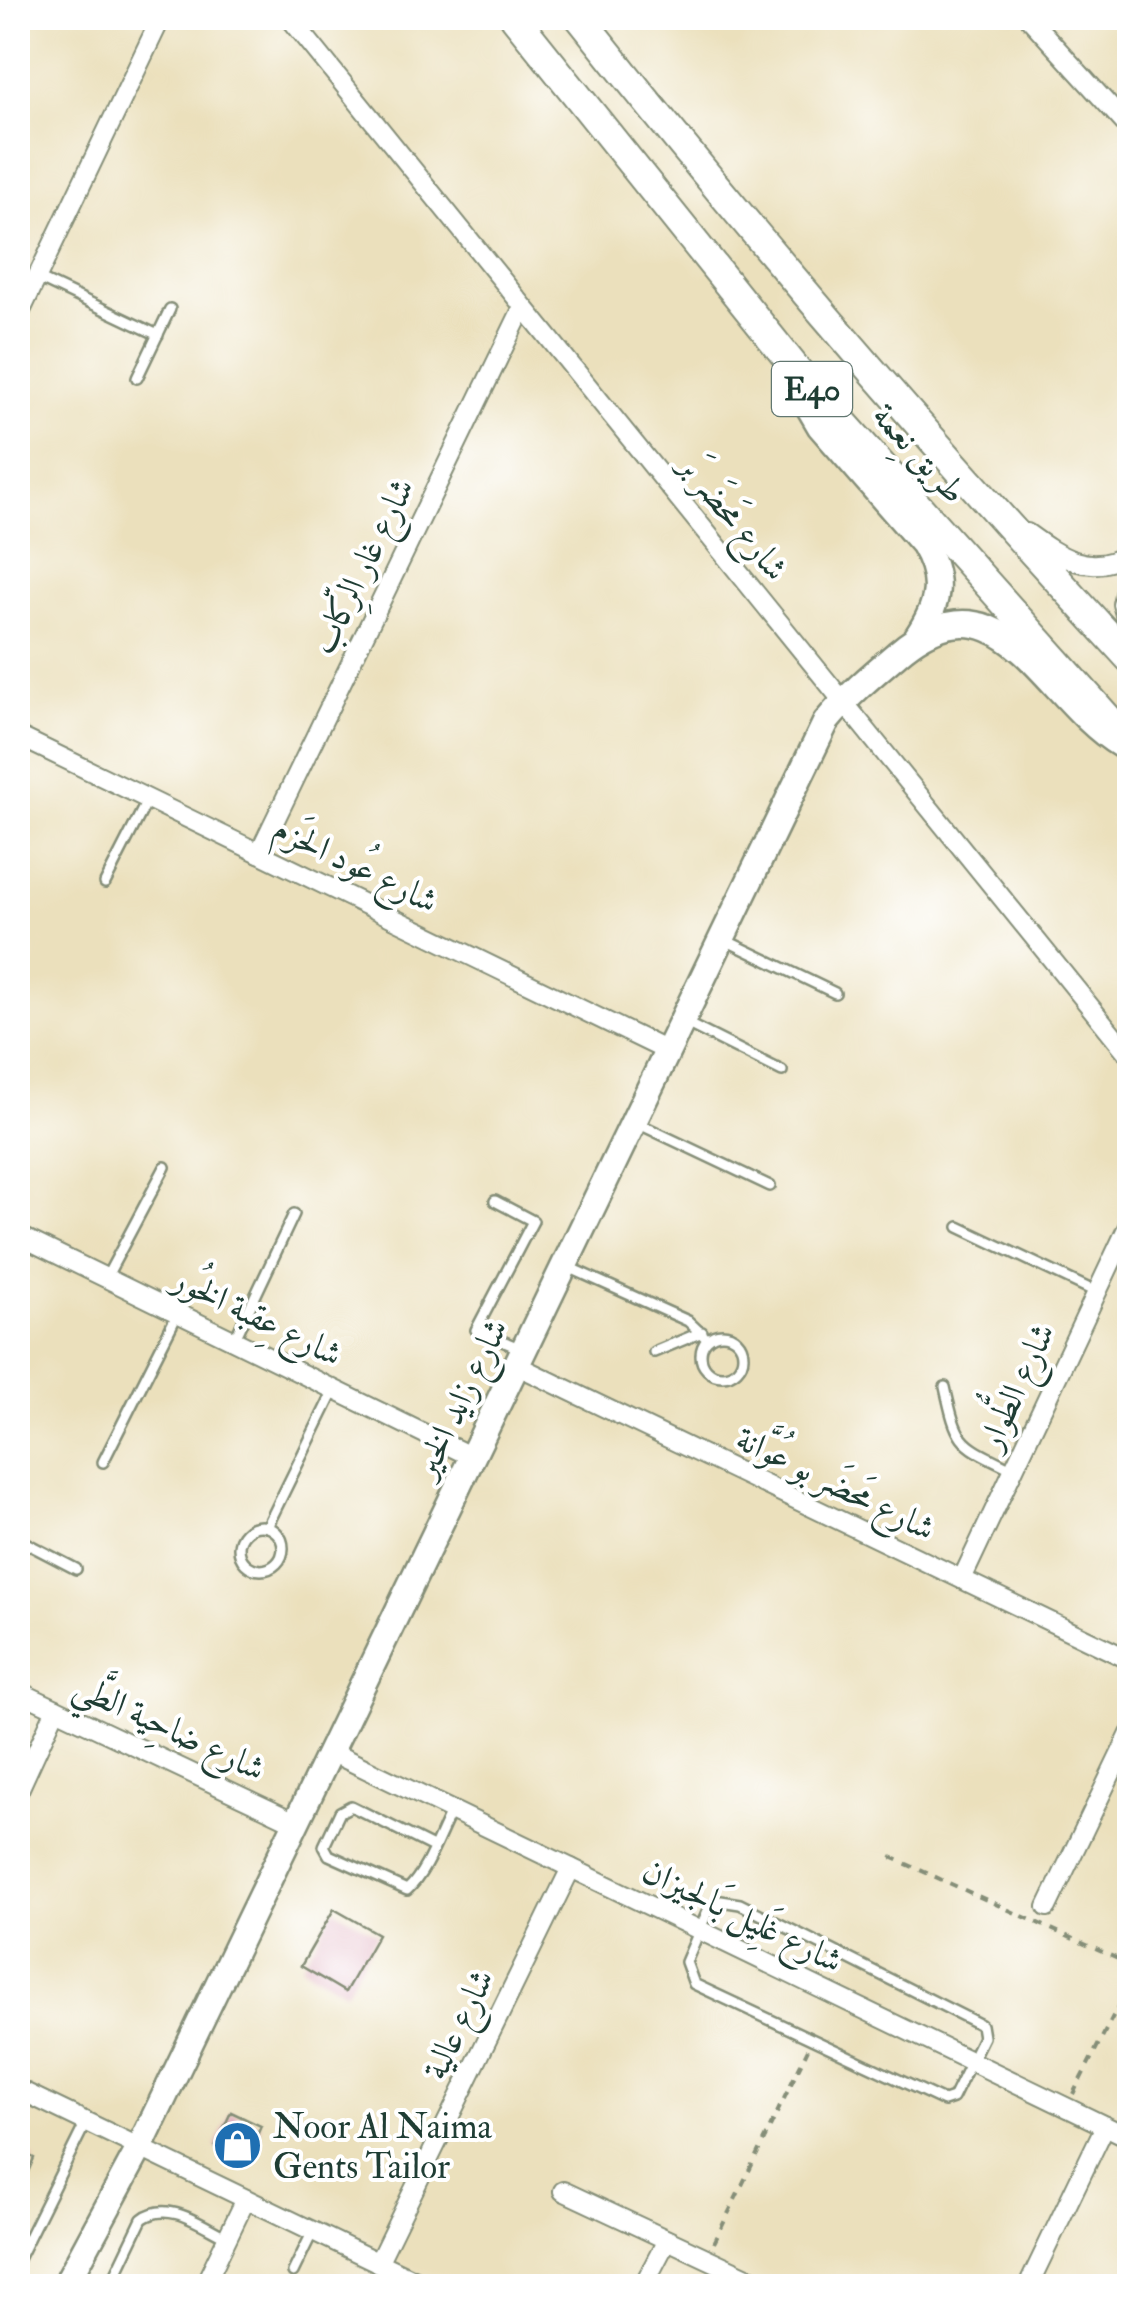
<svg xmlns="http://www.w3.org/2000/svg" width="1147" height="2304" font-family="'IM FELL Double Pica',Amiri,serif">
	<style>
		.building { fill: #dba1b4 }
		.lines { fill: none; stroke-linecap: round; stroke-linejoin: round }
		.lane-casing { stroke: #858e78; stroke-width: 14 }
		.street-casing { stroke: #858e78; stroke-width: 22 }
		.secondary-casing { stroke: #858e78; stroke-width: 30 }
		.primary-casing { stroke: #858e78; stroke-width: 32 }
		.path { stroke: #858e78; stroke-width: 4; stroke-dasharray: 8 8; stroke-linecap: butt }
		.lane { stroke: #fff; stroke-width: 9 }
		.street { stroke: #fff; stroke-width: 18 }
		.secondary { stroke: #fff; stroke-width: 25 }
		.primary { stroke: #fff; stroke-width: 28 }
		.labels { text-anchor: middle; stroke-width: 8; stroke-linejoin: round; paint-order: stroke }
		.shield { fill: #fff; stroke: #627771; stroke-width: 2.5 }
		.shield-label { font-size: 32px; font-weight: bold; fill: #1f3d34 }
		.street-label { font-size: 35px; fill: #1f3d34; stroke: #fff }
		.poi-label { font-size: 35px; fill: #1f3d34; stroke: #fff; text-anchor: start }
	</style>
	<rect width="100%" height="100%" fill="#fff"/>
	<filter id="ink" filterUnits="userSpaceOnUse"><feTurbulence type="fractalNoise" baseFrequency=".01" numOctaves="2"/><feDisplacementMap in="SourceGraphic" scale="20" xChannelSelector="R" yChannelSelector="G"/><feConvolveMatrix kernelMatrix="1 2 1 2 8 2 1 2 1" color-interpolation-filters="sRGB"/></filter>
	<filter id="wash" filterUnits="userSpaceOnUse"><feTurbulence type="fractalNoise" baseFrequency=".0048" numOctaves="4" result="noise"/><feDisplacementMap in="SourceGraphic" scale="40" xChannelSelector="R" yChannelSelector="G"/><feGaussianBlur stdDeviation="2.25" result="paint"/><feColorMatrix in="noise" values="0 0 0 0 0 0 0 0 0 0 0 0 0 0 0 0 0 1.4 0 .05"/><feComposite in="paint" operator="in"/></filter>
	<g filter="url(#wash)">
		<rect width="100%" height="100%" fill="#ebe0bc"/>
		<g id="blocks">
			<g class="building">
				<polygon points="334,1909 378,1934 345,1992 301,1966"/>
				<polygon points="231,2112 261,2126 246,2161 215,2147"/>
				<polygon points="18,2150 34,2158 18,2195"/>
			</g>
		</g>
	</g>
	<g filter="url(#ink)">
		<use href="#blocks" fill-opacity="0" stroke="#858e78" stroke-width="2.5"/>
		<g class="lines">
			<defs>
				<g id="lane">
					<polyline points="38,278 158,335"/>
					<polyline points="137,378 170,309"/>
					<polyline points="105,883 148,799"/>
					<polyline points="725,940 835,993"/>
					<polyline points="686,1023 782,1071"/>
					<polyline points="637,1123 770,1186"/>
					<polyline points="495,1201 533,1221 476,1330 519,1348"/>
					<polyline points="959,1227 1096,1292"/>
					<polyline points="568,1267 688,1321 707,1339"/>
					<polyline points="106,1278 165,1167"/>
					<circle cx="722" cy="1355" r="21"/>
					<polyline points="234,1341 294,1214"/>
					<polyline points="654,1352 702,1332"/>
					<path d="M945 1387C958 1446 959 1443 1012 1469"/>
					<polyline points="103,1462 178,1313"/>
					<circle cx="261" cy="1548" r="22"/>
					<polyline points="267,1527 334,1390"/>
					<polyline points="18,1539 76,1569"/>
					<path d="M433 1847 351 1806 340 1812 324 1846 329 1855 407 1890C427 1872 439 1835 452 1810"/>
					<polygon points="721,1901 740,1904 981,2025 983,2037 953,2098 944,2101 694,1984 686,1962 709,1908"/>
					<polyline points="18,2259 85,2124"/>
					<polyline points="293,2272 312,2233"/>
					<path d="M110 2286 142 2219C169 2199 202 2226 228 2238"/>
				</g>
				<g id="street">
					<polyline points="290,18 1130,1056"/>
					<polyline points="1029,18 1130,129"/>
					<polyline points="18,317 161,18"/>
					<path d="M1027 533C1060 557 1090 578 1130 553"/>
					<polyline points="1130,566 1122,604 1130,632"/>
					<polyline points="18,736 667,1051"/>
					<polyline points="259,853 523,307"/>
					<polyline points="18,1235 470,1456"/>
					<polyline points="514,1364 1130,1660"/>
					<polyline points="962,1579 1130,1222"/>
					<polyline points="18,1691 295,1822"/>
					<polyline points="329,1751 1130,2138"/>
					<polyline points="18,1792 56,1709"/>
					<polyline points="1047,1907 1130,1734"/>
					<polyline points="18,2089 427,2286"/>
					<polyline points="563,2191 766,2286"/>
					<polyline points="378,2263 571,1868"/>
					<polyline points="204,2286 245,2201"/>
					<polyline points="643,2286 667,2240"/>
					<polyline points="1028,2286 1105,2126"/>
				</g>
				<g id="secondary">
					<path d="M805 380 810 409 820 426 923 544C944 580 939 604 917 637"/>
					<path d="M65 2286 139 2149 826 722C847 696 872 675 898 653 1002 565 1042 697 1121 745"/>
				</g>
				<g id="primary">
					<polyline points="515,18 805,380 1130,743"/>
					<path d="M580 18C754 238 939 452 1130 659"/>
				</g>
			</defs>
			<use href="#lane" class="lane-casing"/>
			<use href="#street" class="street-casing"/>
			<use href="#secondary" class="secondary-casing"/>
			<use href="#primary" class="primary-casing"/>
			<g class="path">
				<polyline points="891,1857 1118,1959 1130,1974"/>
				<polyline points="1073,2094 1130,1983"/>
				<polyline points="714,2243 808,2049"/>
			</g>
			<use href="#lane" class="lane"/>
			<use href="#street" class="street"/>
			<use href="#secondary" class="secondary"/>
			<use href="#primary" class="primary"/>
		</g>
	</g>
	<defs>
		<symbol id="shop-disc" viewBox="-11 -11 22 22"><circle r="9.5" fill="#1f6fb2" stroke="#fff"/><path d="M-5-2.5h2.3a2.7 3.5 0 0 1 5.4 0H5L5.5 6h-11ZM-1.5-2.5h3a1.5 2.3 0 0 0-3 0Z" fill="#fff"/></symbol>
	</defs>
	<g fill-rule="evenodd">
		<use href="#shop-disc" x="210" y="2118" width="55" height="55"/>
	</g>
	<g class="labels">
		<rect class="shield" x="772" y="362" width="80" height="54" rx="8"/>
		<g class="shield-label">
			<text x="812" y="400">E40</text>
		</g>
		<g class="street-label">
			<text transform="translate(920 453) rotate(48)" y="12">طريق نِعمة</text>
			<text transform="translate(734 517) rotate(51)" y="12">شارع مَحضَر بَر</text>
			<text transform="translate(362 566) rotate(-64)" y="12">شارع غار الرِّكاب</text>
			<text transform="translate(356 864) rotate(26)" y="12">شارع عُود الحَزم</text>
			<text transform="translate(258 1316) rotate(26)" y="12">شارع عِقبة الخُور</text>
			<text transform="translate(1016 1386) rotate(-65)" y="12">شارع الطُّوار</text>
			<text transform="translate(460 1398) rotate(-64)" y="12">شارع زايد الخير</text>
			<text transform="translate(836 1483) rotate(26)" y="12">شارع مَحضَر بو عُوَّانة</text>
			<text transform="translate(170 1727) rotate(25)" y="12">شارع ضاحِية الطَّي</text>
			<text transform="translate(743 1915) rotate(26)" y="12">شارع غَلِيل بَالجيزان</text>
			<text transform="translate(458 2024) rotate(-64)" y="12">شارع عالية</text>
		</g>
		<g class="poi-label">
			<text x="273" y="2138">Noor Al Naima<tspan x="273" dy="40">Gents Tailor</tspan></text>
		</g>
	</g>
	<rect width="1147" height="2304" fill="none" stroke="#fff" stroke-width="60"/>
</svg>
